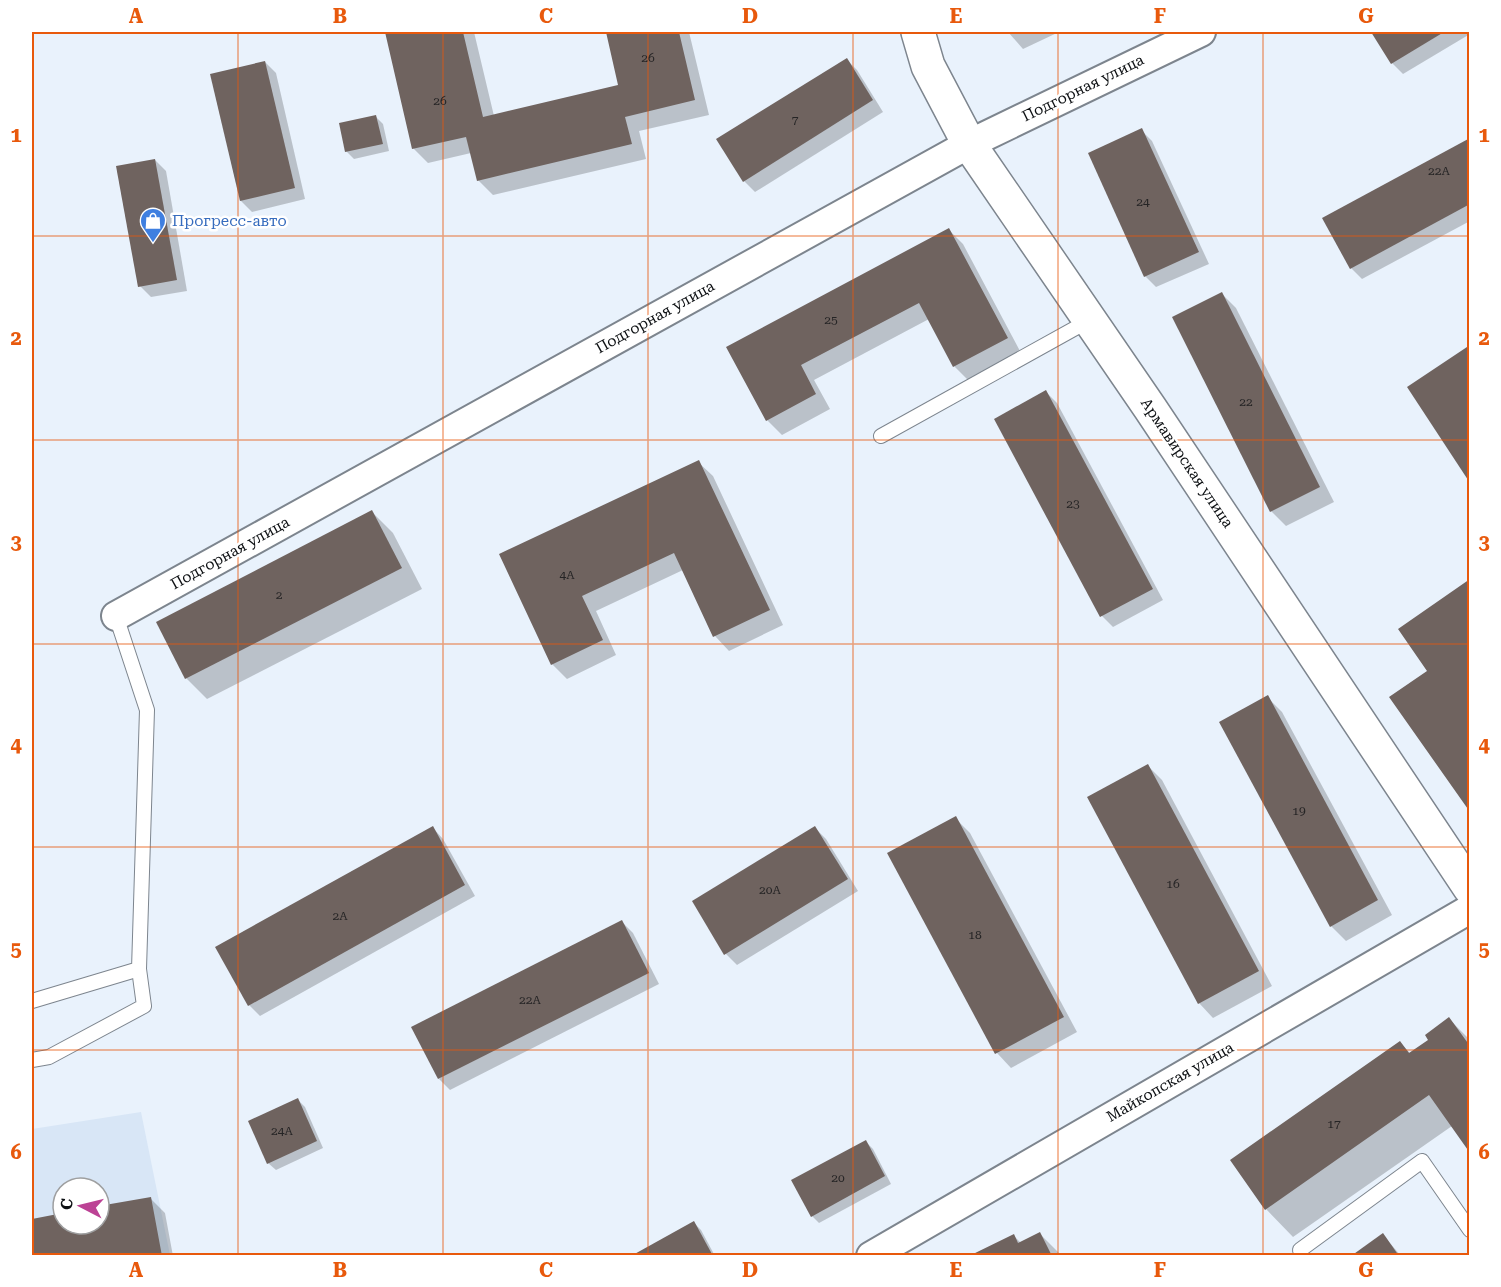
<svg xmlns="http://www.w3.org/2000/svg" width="1501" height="1287" font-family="'Roboto Serif',serif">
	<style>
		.built { fill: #d8e6f6; fill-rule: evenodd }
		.shadow { fill: #0003 }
		.building { fill: #6f635f }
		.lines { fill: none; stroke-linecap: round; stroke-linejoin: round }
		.lane-casing { stroke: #7d858e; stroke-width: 16 }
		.street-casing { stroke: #7d858e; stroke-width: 32 }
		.secondary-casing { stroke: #7d858e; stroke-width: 36 }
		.lane { stroke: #fff; stroke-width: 14 }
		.street { stroke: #fff; stroke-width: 28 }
		.secondary { stroke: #fff; stroke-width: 33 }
		.grid { fill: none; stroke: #e8590c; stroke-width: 1.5; stroke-opacity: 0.55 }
		.labels { text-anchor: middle; stroke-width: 5; stroke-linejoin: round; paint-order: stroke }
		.number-label { font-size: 12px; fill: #252425 }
		.street-label { font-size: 15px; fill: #0c0f12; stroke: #fff }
		.shop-label { font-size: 15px; fill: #366cbe; stroke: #fff; text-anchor: start }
		.neatline { fill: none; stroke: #e8590c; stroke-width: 2 }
		.grid-label { font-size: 20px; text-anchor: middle; font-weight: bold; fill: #e8590c }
	</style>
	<rect width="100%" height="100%" fill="#e9f2fc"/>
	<path class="built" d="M141 1112 170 1255 32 1256V1129ZM63 1188H99V1224H63Z"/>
	<g class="shadow">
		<polygon points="386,32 474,32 494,116 620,86 607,32 689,32 709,115 639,131 646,159 493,195 478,180 471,153 428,163 413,148"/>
		<polygon points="1008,32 1059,32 1023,49"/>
		<polygon points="1373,32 1470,32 1470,34 1403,74 1392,63"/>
		<polygon points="846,59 857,70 883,112 755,192 744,181"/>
		<polygon points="265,62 276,73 305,199 252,212 241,201"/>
		<polygon points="376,117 383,124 389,151 354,159 346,151"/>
		<polygon points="1141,130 1152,141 1209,264 1156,287 1145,276"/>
		<polygon points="1470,139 1470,221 1362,279 1351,268 1324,219"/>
		<polygon points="155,160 166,171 187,291 151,297 140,286"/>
		<polygon points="949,230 963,244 1021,353 969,381 954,366 929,319 814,380 830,409 782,435 767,420 728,348"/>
		<polygon points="1222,294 1236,308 1334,502 1286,526 1271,511"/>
		<polygon points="1046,392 1057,403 1163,600 1113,627 1102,616 996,420"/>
		<polygon points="698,462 713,476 783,625 729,651 715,636 683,570 596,611 616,655 567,679 552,664 501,555"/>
		<polygon points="372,512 393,533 422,589 207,699 186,678"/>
		<polygon points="1267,697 1282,712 1392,915 1346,941 1331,926"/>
		<polygon points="1148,766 1162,780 1272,986 1213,1018 1199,1003"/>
		<polygon points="955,818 970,833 1077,1032 1011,1068 997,1053 889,854"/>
		<polygon points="433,828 443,839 475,896 260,1016 249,1005"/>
		<polygon points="815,828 826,839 858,891 737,965 726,954 694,902"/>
		<polygon points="622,922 633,933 659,984 450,1090 439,1079"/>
		<polygon points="1449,1019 1470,1040 1470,1151 1452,1126 1293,1237 1266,1209 1400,1043 1411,1054 1430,1040"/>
		<polygon points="298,1100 305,1107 323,1148 276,1170 268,1163"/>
		<polygon points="866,1142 873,1149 891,1184 819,1223 812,1216"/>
		<polygon points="151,1199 165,1213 173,1256 32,1256 32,1220 63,1215 63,1224 99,1224 99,1208"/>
		<polygon points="694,1223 701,1230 715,1256 634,1256"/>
		<polygon points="1040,1234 1062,1256 973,1256 1013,1235 1021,1243"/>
		<polygon points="1383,1235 1401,1256 1353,1256"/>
	</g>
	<g class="building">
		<polygon points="385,32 463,32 483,117 618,85 606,32 679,32 695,100 625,117 632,144 477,181 466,137 412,149"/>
		<polygon points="1371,32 1444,32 1391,64"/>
		<polygon points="847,58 873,100 743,182 716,139"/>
		<polygon points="265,61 295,188 240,201 210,74"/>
		<polygon points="376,115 383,144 345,152 339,123"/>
		<polygon points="1142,128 1199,252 1144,277 1088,153"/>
		<polygon points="1470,138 1470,204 1350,269 1322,218"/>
		<polygon points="155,159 177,280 138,287 116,166"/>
		<polygon points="949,228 1008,338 953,367 919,303 801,365 816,394 766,421 726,347"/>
		<polygon points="1222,292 1320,487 1270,512 1172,317"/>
		<polygon points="1470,345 1470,483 1407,387"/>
		<polygon points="1046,390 1153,589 1100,617 994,419"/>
		<polygon points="699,460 770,610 713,637 674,553 582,596 603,640 551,665 499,554"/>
		<polygon points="372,510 402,568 185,679 156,622"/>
		<polygon points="1470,579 1470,812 1389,697 1427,671 1398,629"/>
		<polygon points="1268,695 1378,900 1330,927 1219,722"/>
		<polygon points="1148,764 1259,971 1198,1004 1087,797"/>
		<polygon points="956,816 1064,1017 995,1054 887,853"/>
		<polygon points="433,826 465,885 248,1006 215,947"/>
		<polygon points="815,826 848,879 724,955 692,901"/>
		<polygon points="622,920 649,973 438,1079 411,1027"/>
		<polygon points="1449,1017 1470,1046 1470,1153 1429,1095 1265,1210 1230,1160 1400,1041 1409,1053 1428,1040 1425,1035"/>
		<polygon points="298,1098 317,1141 267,1164 248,1121"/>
		<polygon points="866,1140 885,1176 811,1217 791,1180"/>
		<polygon points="151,1197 162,1256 32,1256 32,1219 63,1213 63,1224 99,1224 99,1206"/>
		<polygon points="694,1221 713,1256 631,1256"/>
		<polygon points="1040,1232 1052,1256 969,1256 1014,1234 1018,1243"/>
		<polygon points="1383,1233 1399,1256 1351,1256"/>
	</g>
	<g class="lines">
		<defs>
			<g id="lane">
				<polyline points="881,436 1090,320"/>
				<polyline points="32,1001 139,969 147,710 116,616"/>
				<polyline points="32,1060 49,1057 144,1006 139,969"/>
				<polyline points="1300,1250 1422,1161 1470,1230"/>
			</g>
			<g id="street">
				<polyline points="116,616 969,144 1201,32"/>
				<polyline points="871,1256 1470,909"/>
			</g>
			<polyline id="secondary" points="918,32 928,66 969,144 1150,408 1470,888"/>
		</defs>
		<use href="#lane" class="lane-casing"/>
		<use href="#street" class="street-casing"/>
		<use href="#secondary" class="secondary-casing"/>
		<use href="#lane" class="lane"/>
		<use href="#street" class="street"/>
		<use href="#secondary" class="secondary"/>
	</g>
	<path class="grid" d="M238 32V1256M443 32V1256M648 32V1256M853 32V1256M1058 32V1256M1263 32V1256M32 236H1470M32 440H1470M32 644H1470M32 847H1470M32 1050H1470"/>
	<defs>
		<symbol id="shop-pin" viewBox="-11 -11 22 30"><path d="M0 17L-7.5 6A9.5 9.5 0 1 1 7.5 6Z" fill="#3f7fe0" stroke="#fff"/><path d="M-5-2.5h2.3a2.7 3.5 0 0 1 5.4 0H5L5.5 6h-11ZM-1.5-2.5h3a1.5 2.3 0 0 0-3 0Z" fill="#fff"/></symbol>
	</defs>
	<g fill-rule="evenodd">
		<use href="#shop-pin" x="138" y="206" width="30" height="40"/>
	</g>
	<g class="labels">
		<g class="number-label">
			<text x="648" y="62">26</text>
			<text x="440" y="105">26</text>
			<text x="795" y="124">7</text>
			<text x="1439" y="175">22А</text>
			<text x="1143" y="206">24</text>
			<text x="831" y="324">25</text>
			<text x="1246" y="406">22</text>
			<text x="1073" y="508">23</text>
			<text x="567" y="579">4А</text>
			<text x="279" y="599">2</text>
			<text x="1299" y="815">19</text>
			<text x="1173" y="888">16</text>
			<text x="770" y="894">20А</text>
			<text x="340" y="920">2А</text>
			<text x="975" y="939">18</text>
			<text x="530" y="1004">22А</text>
			<text x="1334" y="1128">17</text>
			<text x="282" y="1135">24А</text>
			<text x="838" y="1182">20</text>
		</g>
		<g class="street-label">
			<text transform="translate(1083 88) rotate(-26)" y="5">Подгорная улица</text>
			<text transform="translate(655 317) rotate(-29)" y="5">Подгорная улица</text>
			<text transform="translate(1187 463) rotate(56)" y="5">Армавирская улица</text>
			<text transform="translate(230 553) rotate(-29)" y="5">Подгорная улица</text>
			<text transform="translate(1170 1082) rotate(-30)" y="5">Майкопская улица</text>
		</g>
		<g class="shop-label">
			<text x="172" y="226">Прогресс-авто</text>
		</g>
	</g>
	<rect width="1501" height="1287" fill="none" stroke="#ffffff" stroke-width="66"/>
	<g transform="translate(81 1206) rotate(277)"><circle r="28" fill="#ffffff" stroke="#9e9fa0" stroke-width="1.5"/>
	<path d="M0-4.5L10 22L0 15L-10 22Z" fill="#bc4295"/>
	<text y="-9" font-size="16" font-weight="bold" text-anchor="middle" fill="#0c0f12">С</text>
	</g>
	<rect x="33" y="33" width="1435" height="1221" class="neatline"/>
	<g class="grid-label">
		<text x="136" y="23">A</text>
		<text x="340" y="23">B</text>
		<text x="546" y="23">C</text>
		<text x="750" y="23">D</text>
		<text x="956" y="23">E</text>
		<text x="1160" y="23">F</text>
		<text x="1366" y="23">G</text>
		<text x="16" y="142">1</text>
		<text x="1484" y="142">1</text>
		<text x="16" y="345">2</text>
		<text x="1484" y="345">2</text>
		<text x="16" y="549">3</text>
		<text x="1484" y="549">3</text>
		<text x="16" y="752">4</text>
		<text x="1484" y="752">4</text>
		<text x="16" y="956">5</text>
		<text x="1484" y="956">5</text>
		<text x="16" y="1159">6</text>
		<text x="1484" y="1159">6</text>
		<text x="136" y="1277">A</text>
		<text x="340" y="1277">B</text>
		<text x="546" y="1277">C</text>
		<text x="750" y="1277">D</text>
		<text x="956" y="1277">E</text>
		<text x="1160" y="1277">F</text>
		<text x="1366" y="1277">G</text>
	</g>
</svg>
